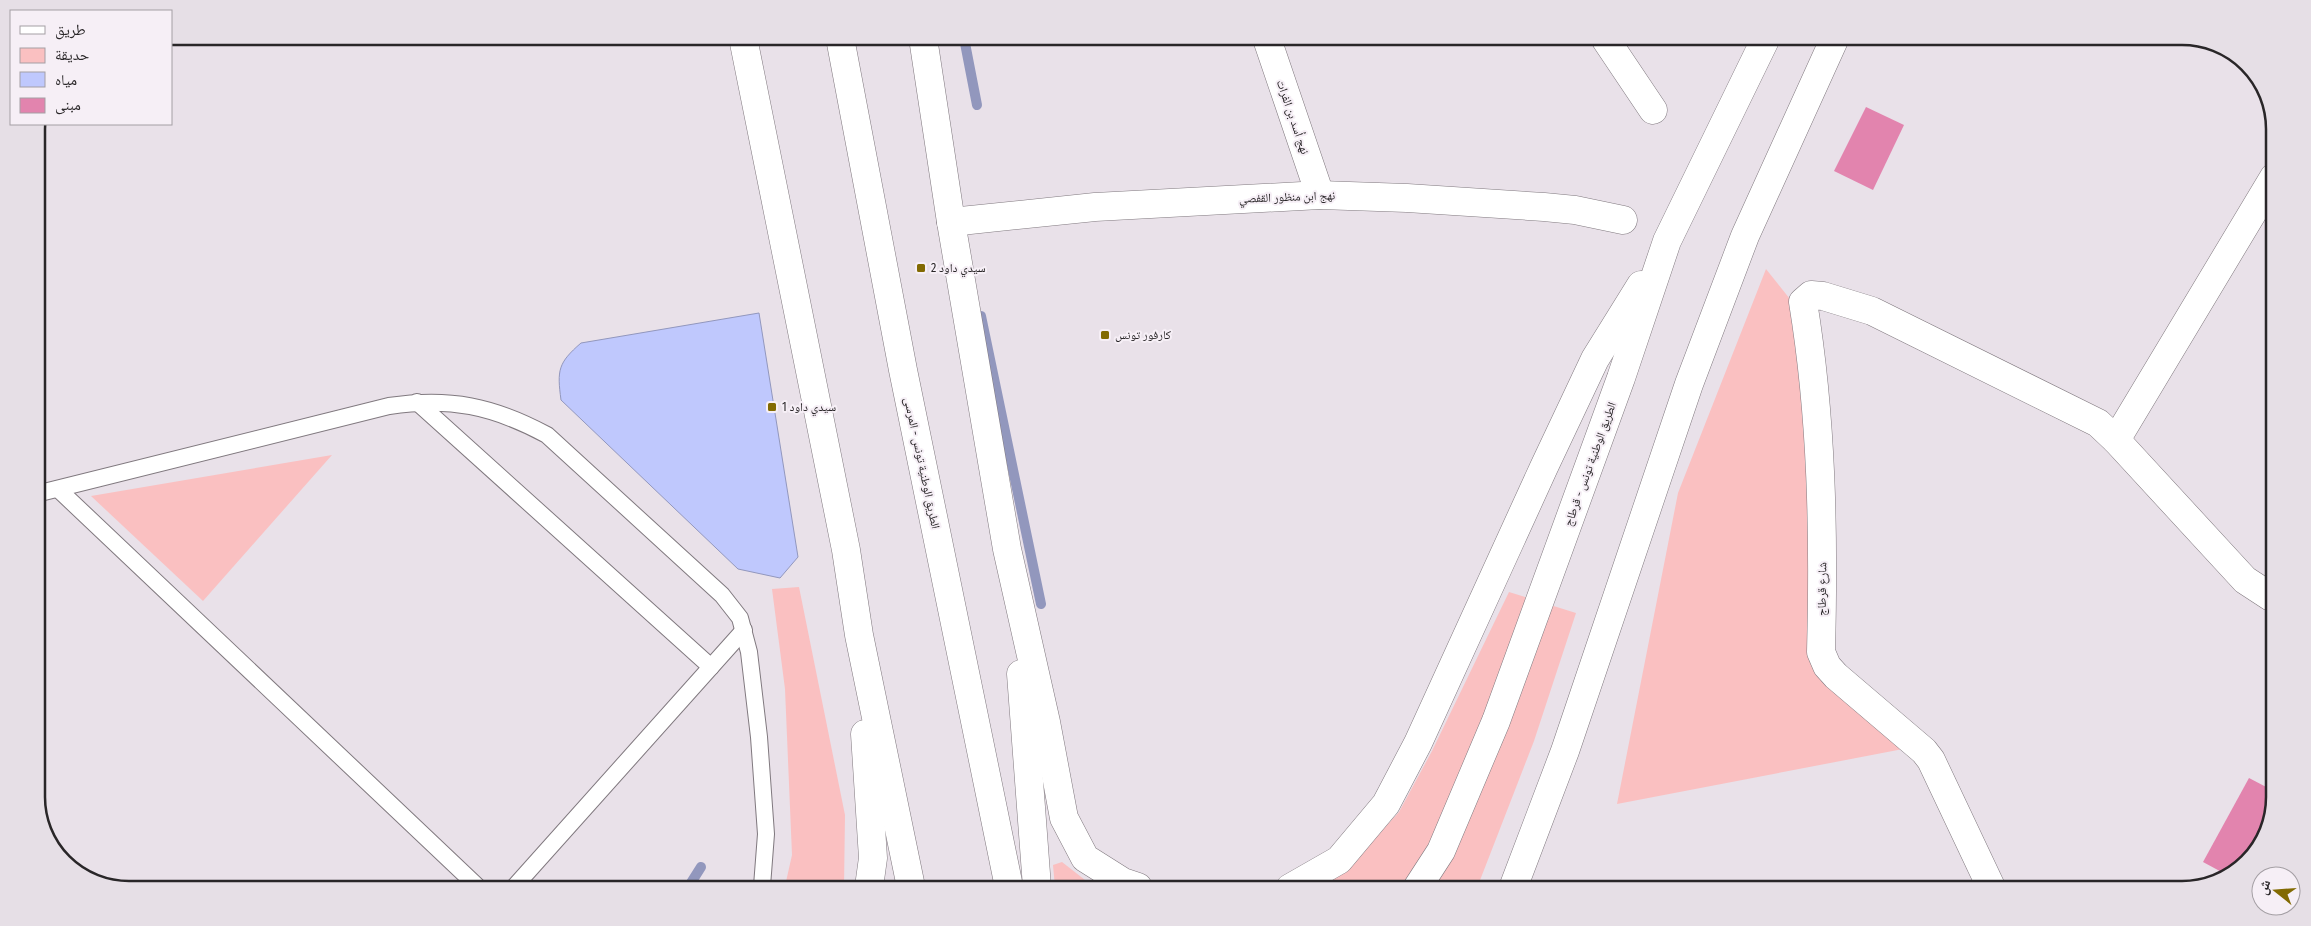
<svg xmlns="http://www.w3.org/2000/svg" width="2311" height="926" font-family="'Fira Sans Condensed','Noto Naskh Arabic',sans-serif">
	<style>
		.green { fill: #fac0c1 }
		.water { fill: #bfc8fd; stroke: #9297bd }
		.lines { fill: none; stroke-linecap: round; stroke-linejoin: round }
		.stream { stroke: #9297bd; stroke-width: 10 }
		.building { fill: #e284ae }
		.lane-casing { stroke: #80797f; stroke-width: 18 }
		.street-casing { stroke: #80797f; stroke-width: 29 }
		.highway-casing { stroke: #80797f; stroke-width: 29 }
		.lane { stroke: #fff; stroke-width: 16 }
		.street { stroke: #fff; stroke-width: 28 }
		.highway { stroke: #fff; stroke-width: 28 }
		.poi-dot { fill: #826a02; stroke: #f6eff6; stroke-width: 2 }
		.labels { text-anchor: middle; stroke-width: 4; stroke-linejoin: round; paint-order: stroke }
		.street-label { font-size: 12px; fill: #292628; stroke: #f6eff6 }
		.poi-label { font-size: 12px; fill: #292628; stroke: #f6eff6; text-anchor: start }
		.rim { fill: none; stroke: #292628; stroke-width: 2.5 }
	</style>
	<rect width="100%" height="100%" fill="#e9e1e9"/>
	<g class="green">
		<polygon points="1766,269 1809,323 1817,640 1903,749 1617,804 1678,493"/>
		<polygon points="332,455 203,601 91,496"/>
		<polygon points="799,587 845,815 844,887 785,886 792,855 785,689 772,589"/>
		<polygon points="1509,592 1576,613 1534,741 1477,888 1317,888 1347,869 1399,812 1432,751"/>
		<polygon points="1062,862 1094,887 1055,887 1053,865"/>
	</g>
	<path class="water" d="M759 313 798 557 780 578 738 569 561 400C557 370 558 363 581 343Z"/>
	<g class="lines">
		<g class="stream">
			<polyline points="964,38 977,105"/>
			<polyline points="981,316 1041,604"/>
			<polyline points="689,886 701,867"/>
		</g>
	</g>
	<g class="building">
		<polygon points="1866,107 1904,125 1873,190 1834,171"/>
		<polygon points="2249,778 2270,789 2270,827 2234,874 2229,876 2203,862"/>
	</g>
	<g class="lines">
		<defs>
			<g id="lane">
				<polyline points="417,402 711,667"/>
				<polyline points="58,489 477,886"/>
				<path d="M36 494 389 406C450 397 493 406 547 435L722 595 740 618 749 652 759 737 766 834 762 886"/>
				<polyline points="515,886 744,630"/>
			</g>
			<g id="street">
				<polyline points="1267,39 1320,195"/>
				<polyline points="1606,40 1653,110"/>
				<polyline points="951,222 1095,207 1320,195 1407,198 1544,207 1575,210 1623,220"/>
				<polyline points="2116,440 2245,580 2271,597"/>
				<path d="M1992 889 1931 760 1924 751 1836 676 1827 666 1821 652C1824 535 1822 418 1803 302L1811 295 1823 296 1872 311 2098 423 2116 440 2274 177"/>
			</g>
			<g id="highway">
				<polyline points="743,38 846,550 859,635 911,887"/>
				<polyline points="840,38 903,370 1009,887"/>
				<polyline points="923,38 951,222 1007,549 1046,722 1064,818 1085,858 1123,882 1138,887"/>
				<polyline points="1021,674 1037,887"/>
				<polyline points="865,734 873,858 869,887"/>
				<polyline points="1290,888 1339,860 1386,804 1418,743 1544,467 1595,359 1641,285"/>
				<polyline points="1417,888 1441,851 1496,721 1621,378 1667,241 1765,40"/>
				<polyline points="1513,888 1565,751 1689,384 1745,236 1834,40"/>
			</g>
		</defs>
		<use href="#lane" class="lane-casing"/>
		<use href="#street" class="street-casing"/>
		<use href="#highway" class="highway-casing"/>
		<use href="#lane" class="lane"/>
		<use href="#street" class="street"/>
		<use href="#highway" class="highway"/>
	</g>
	<g class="poi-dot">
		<rect x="916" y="263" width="10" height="10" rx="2.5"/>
		<rect x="1100" y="330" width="10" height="10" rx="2.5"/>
		<rect x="767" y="402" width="10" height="10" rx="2.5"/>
	</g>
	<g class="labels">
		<g class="street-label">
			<text transform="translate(1293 117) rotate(71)" y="4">نهج أسد بن الفرات</text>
			<text transform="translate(1287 197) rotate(-2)" y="4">نهج ابن منظور القفصي</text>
			<text transform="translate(922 463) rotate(78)" y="4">الطريق الوطنية تونس - المرسى</text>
			<text transform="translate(1590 464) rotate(-70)" y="4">الطريق الوطنية تونس - قرطاج</text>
			<text transform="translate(1822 589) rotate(-89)" y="4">شارع قرطاج</text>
		</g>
		<g class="poi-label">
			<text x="931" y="272">سيدي داود 2</text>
			<text x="1115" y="339">كارفور تونس</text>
			<text x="782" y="411">سيدي داود 1</text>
		</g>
	</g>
	<path d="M0 0H2311V926H0ZM129 45H2182A84 84 0 0 1 2266 129V797A84 84 0 0 1 2182 881H129A84 84 0 0 1 45 797V129A84 84 0 0 1 129 45Z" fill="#e6dfe6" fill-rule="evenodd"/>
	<path class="rim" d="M129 45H2182A84 84 0 0 1 2266 129V797A84 84 0 0 1 2182 881H129A84 84 0 0 1 45 797V129A84 84 0 0 1 129 45Z"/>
	<rect x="10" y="10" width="162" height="115" fill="#f6eff6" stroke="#a49fa4"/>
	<rect x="20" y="26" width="25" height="8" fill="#ffffff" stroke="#a49fa4"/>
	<text x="55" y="35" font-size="15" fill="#292628">طريق</text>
	<rect x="20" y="48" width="25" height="15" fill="#fac0c1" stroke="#a49fa4"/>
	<text x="55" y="60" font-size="15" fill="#292628">حديقة</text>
	<rect x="20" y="72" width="25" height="15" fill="#bfc8fd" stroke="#a49fa4"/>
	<text x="55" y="85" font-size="15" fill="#292628">مياه</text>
	<rect x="20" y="98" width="25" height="15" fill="#e284ae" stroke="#a49fa4"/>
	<text x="55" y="110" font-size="15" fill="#292628">مبنى</text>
	<g transform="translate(2276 891) rotate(287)"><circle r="24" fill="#f6eff6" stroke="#a49fa4"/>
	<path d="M0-4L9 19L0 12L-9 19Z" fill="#826a02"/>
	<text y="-8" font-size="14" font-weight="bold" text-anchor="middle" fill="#292628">ش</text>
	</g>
</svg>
